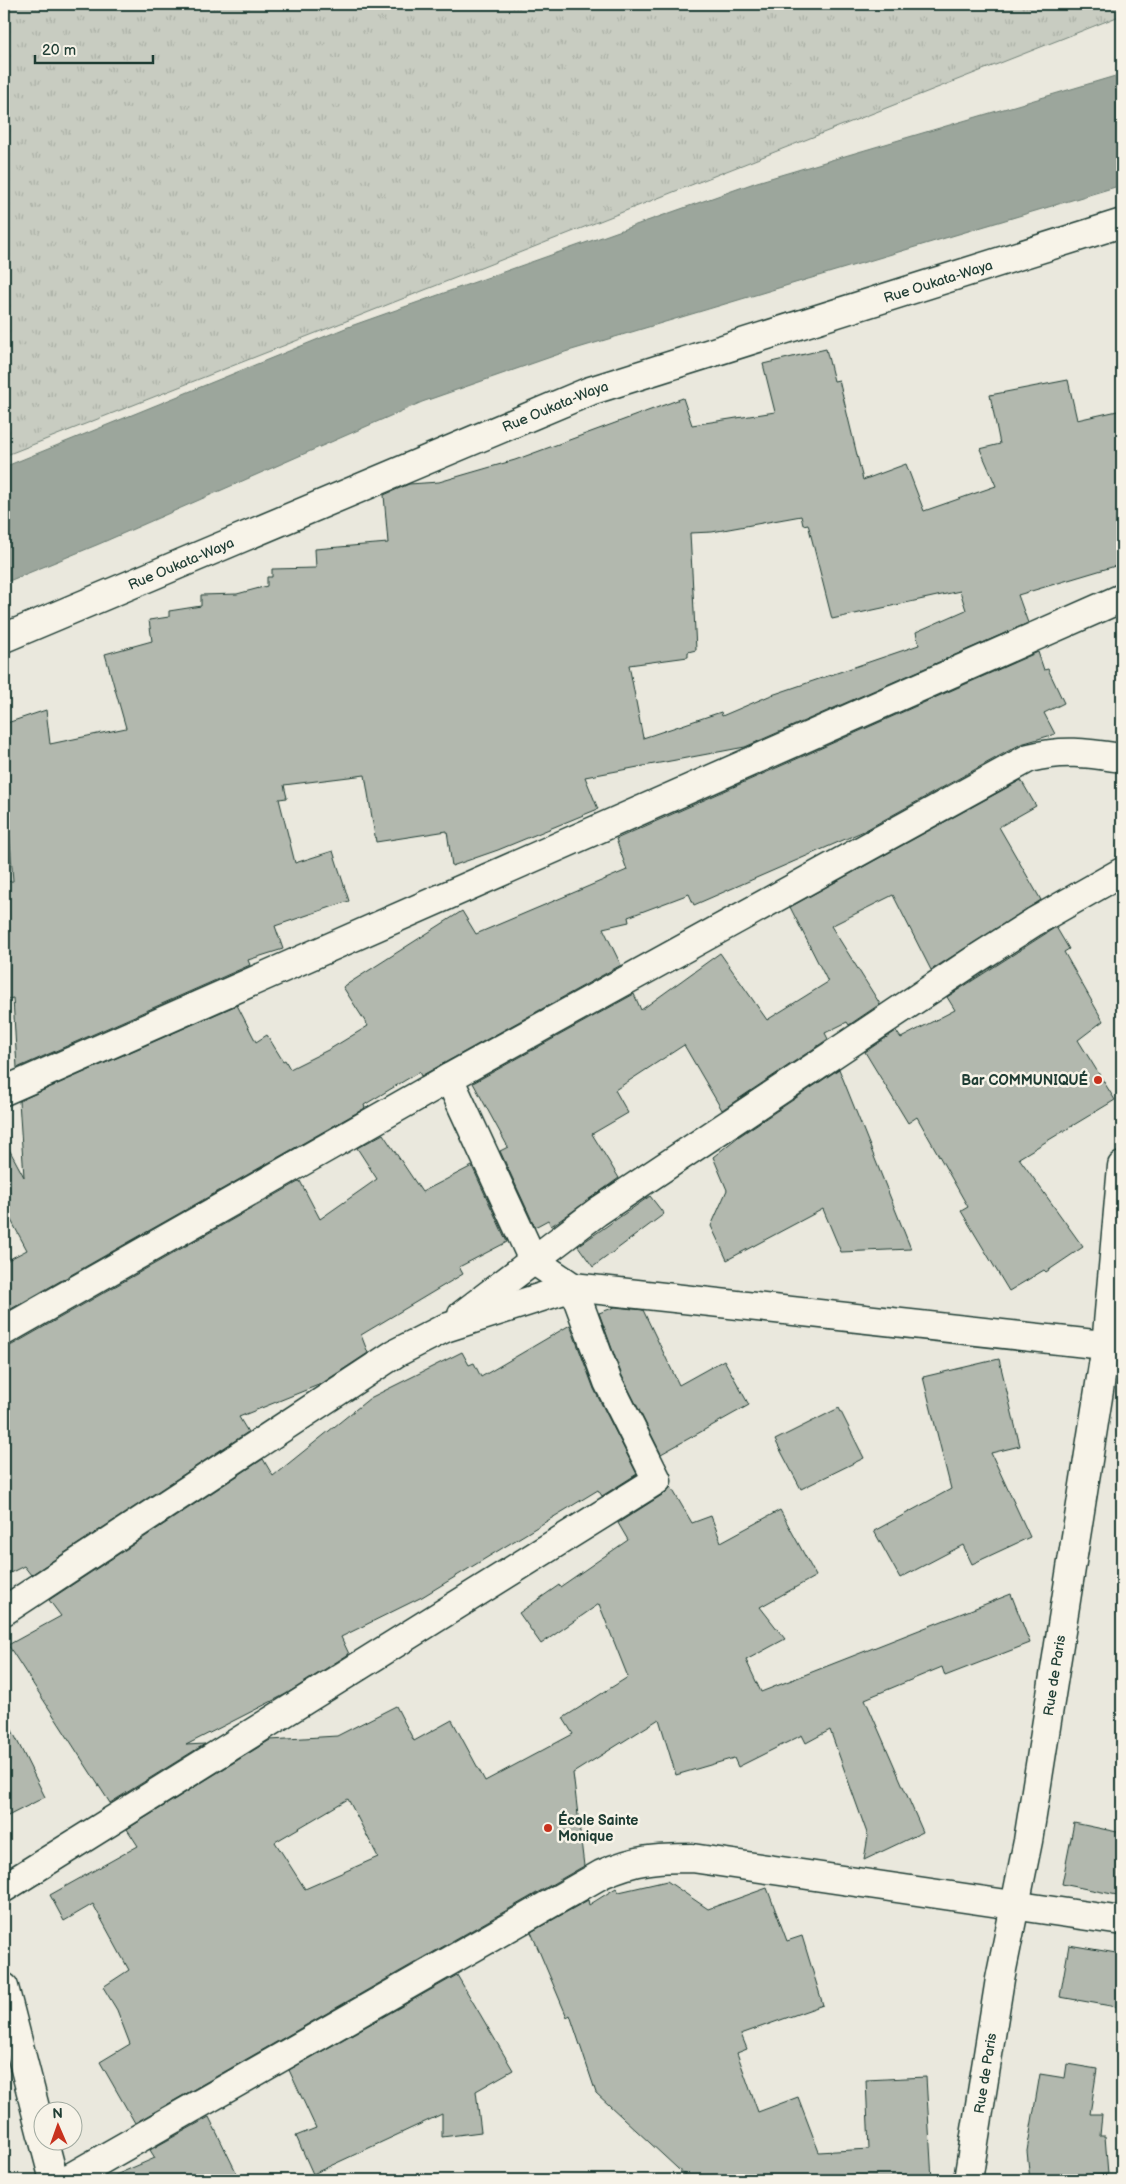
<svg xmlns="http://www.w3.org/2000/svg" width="1126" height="2184" font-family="'Balsamiq Sans',sans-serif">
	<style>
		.grass { fill: url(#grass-tufts); stroke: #74847a }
		.water { fill: #9ca69c; stroke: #6a7c72 }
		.building { fill: #b2b8ae; stroke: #1f3d34; fill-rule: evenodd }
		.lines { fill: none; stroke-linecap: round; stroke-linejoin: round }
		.minor-casing { stroke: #1f3d34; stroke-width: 31 }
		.minor { stroke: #f7f3e8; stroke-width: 28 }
		.poi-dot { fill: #c8321e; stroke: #f7f3e8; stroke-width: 2 }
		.labels { text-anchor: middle; stroke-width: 5; stroke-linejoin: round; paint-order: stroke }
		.street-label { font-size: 14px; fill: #1f3d34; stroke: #f7f3e8 }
		.poi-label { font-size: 14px; font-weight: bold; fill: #1f3d34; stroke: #f7f3e8; text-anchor: end }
	</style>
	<defs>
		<pattern id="grass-tufts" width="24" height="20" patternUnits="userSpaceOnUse" patternTransform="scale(1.25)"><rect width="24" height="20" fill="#c8ccc1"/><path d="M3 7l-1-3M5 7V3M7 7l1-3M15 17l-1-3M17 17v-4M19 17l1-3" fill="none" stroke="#abb0a6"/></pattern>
	</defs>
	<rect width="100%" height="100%" fill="#eae8dd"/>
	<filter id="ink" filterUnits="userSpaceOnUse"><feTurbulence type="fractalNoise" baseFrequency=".02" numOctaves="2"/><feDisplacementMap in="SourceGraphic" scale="10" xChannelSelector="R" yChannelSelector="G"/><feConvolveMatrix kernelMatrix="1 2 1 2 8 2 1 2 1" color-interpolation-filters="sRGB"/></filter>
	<g filter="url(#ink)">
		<polygon class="grass" points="4,4 1122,4 1122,15 4,456"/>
		<polygon class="water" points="1122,74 1122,185 565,352 422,402 99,544 4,583 4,467 348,327 757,182"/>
		<g class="building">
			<path d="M826 349 834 381 839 380 863 480 906 464 924 511 996 486 980 449 1000 444 990 395 1068 380 1077 420 1122 410V564L1018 595 1028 623 745 747 585 777 598 809 498 850 452 866 447 831 376 842 365 775 284 785 287 798 279 799 295 863 333 851 349 901 275 926 283 949 248 960 250 965 17 1068 13 998 4 1000V882L13 881 8 815H4V724L46 710 50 744 126 728 105 654 152 641 149 620 169 617V611L201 606V595L237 594 267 586V577H272V569L316 568 315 549 388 543 384 495 409 484 439 482 515 460 683 398 692 425 775 412 763 364ZM801 516 803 525 808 524 832 619 960 591 966 610 916 632 919 645 769 696 722 716 721 712 643 738 629 665 688 657V652L696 650 690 533 712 532Z"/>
			<polygon points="1038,652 1044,670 1048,669 1064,703 1044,713 1055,734 1021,744 864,831 694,905 689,894 628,917 629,922 603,928 621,965 421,1076 419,1072 364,1105 365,1108 4,1313 4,1262 27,1250 4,1207 4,1140 24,1177 19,1101 237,1005 256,1042 267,1035 283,1061 285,1060 290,1069 330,1049 368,1026 343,987 462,911 476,934 627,870 616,839"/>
			<polygon points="1021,780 1036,806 999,827 1041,900 931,970 893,895 831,926 880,1004 849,1025 847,1022 825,1033 828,1039 722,1110 684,1045 615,1090 628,1113 592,1134 619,1178 559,1221 551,1226 548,1220 535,1227 500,1151 508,1147 473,1083 634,994 641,1010 720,953 767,1020 828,982 790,907"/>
			<polygon points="1056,927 1069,949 1064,952 1103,1021 1078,1040 1115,1100 1019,1158 1083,1247 1046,1272 1044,1270 1009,1291 961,1211 968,1207 917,1117 908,1123 865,1052 896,1031 901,1038 955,1010 947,997"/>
			<polygon points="839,1069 911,1249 841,1252 823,1209 727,1260 711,1226 727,1190 713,1157 738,1137"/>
			<polygon points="383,1134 422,1192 472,1166 507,1242 459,1267 463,1274 361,1335 368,1353 321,1384 239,1417 248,1432 31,1575 24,1566 4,1576 4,1347 12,1345 300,1181 320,1219 377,1179 357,1148"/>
			<polygon points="650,1196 664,1214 593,1267 578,1246"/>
			<polygon points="615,1307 643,1310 679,1385 724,1360 749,1405 661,1454 622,1376 599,1313"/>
			<polygon points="570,1325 594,1389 637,1474 602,1496 598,1490 422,1597 341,1637 349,1654 286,1694 186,1745 205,1744 110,1803 8,1645 61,1616 49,1600 263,1459 273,1476 370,1398 462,1352 469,1365 474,1363 481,1377"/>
			<polygon points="999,1359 1020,1446 991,1453 1030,1537 972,1564 963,1545 900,1578 874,1531 951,1489 923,1377"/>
			<polygon points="839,1408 864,1458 801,1489 775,1440"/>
			<path d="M671 1487 692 1523 711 1516 721 1542 780 1510 816 1576 760 1607 785 1639 746 1660 761 1692 1011 1594 1030 1643 945 1676 942 1667 865 1699 923 1832 864 1860 868 1836 830 1730 806 1743 802 1735 738 1767 734 1758 676 1775 659 1719 573 1773 584 1866 135 2123 100 2062 130 2044 117 2010 103 1987 129 1970 93 1904 64 1921 50 1895 138 1846 127 1829 270 1740 337 1736 396 1706 414 1741 452 1720 485 1781 573 1734 563 1718 628 1677 599 1604 541 1644 519 1613 559 1585 560 1587 628 1540 618 1523 665 1493ZM348 1799 378 1857 305 1889 275 1842Z"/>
			<polygon points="4,1714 45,1797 4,1818"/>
			<polygon points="1074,1823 1122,1833 1122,1896 1062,1884"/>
			<polygon points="667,1881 708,1909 767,1888 787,1941 802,1936 823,2005 741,2034 747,2049 737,2053 758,2112 798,2097 819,2152 869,2149 866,2080 926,2077 932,2180 690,2180 596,2093 570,2015 567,2017 531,1932 588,1900 589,1905 616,1888 619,1892"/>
			<polygon points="1069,1945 1122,1954 1122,2008 1060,1997"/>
			<polygon points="457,1975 513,2070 476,2091 481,2132 442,2137 442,2114 313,2174 296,2136 316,2128 289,2070"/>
			<polygon points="1067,2064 1097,2069 1090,2114 1102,2114 1100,2136 1105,2136 1108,2174 1030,2180 1027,2151 1040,2074 1065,2078"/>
			<polygon points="209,2117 240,2180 104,2180 155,2158 150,2150"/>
		</g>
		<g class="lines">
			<defs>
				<g id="minor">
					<path id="s1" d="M4 638 590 391 1122 223"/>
					<polyline points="4,1091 1122,598"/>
					<polyline points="462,1315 597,1212 973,961 1034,922 1122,872"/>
					<path d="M4 1331 449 1078 1029 758C1064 749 1088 753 1122 758"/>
					<polyline points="4,1611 396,1353 445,1328 573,1287 1122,1347"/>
					<polyline points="4,1888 657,1480 608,1382 573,1287 533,1260 449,1078"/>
					<polyline points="4,1987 42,2135"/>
					<polyline points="44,2142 54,2180"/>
					<path d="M66 2180 602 1874C636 1859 656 1858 692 1858L1122 1921"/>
					<path id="s2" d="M968 2180 1000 1979 1028 1841 1106 1346 1122 1166"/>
				</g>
			</defs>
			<use href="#minor" class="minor-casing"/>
			<use href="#minor" class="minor"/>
		</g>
	</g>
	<g class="poi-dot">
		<circle cx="1098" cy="1080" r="5"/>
		<circle cx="548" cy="1828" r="5"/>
	</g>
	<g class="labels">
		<g class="street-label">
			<text dy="5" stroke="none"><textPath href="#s1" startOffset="1001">Rue Oukata-Waya</textPath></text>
			<text dy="5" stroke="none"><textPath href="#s1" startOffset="598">Rue Oukata-Waya</textPath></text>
			<text dy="5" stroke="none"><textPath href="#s1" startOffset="192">Rue Oukata-Waya</textPath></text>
			<text dy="5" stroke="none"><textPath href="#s2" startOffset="512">Rue de Paris</textPath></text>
			<text dy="5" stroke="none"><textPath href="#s2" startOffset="108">Rue de Paris</textPath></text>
		</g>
		<g class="poi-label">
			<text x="1088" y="1085">Bar COMMUNIQUÉ</text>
			<text x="558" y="1825" text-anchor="start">École Sainte<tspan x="558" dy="16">Monique</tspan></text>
		</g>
	</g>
	<rect width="1126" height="2184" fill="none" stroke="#f7f3e8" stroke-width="20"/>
	<rect x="10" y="10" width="1106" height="2164" fill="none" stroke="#1f3d34" stroke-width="2" filter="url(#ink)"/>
	<g transform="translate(58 2126) rotate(358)"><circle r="24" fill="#f7f3e8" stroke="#a1aaa0"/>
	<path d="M0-4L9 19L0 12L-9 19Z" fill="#c8321e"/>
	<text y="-8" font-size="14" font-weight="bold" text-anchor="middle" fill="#1f3d34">N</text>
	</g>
	<path d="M35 55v8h118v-8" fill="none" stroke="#1f3d34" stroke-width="2.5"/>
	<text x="42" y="55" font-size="15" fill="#1f3d34" stroke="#f7f3e8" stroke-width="4" paint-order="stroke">20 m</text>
</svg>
